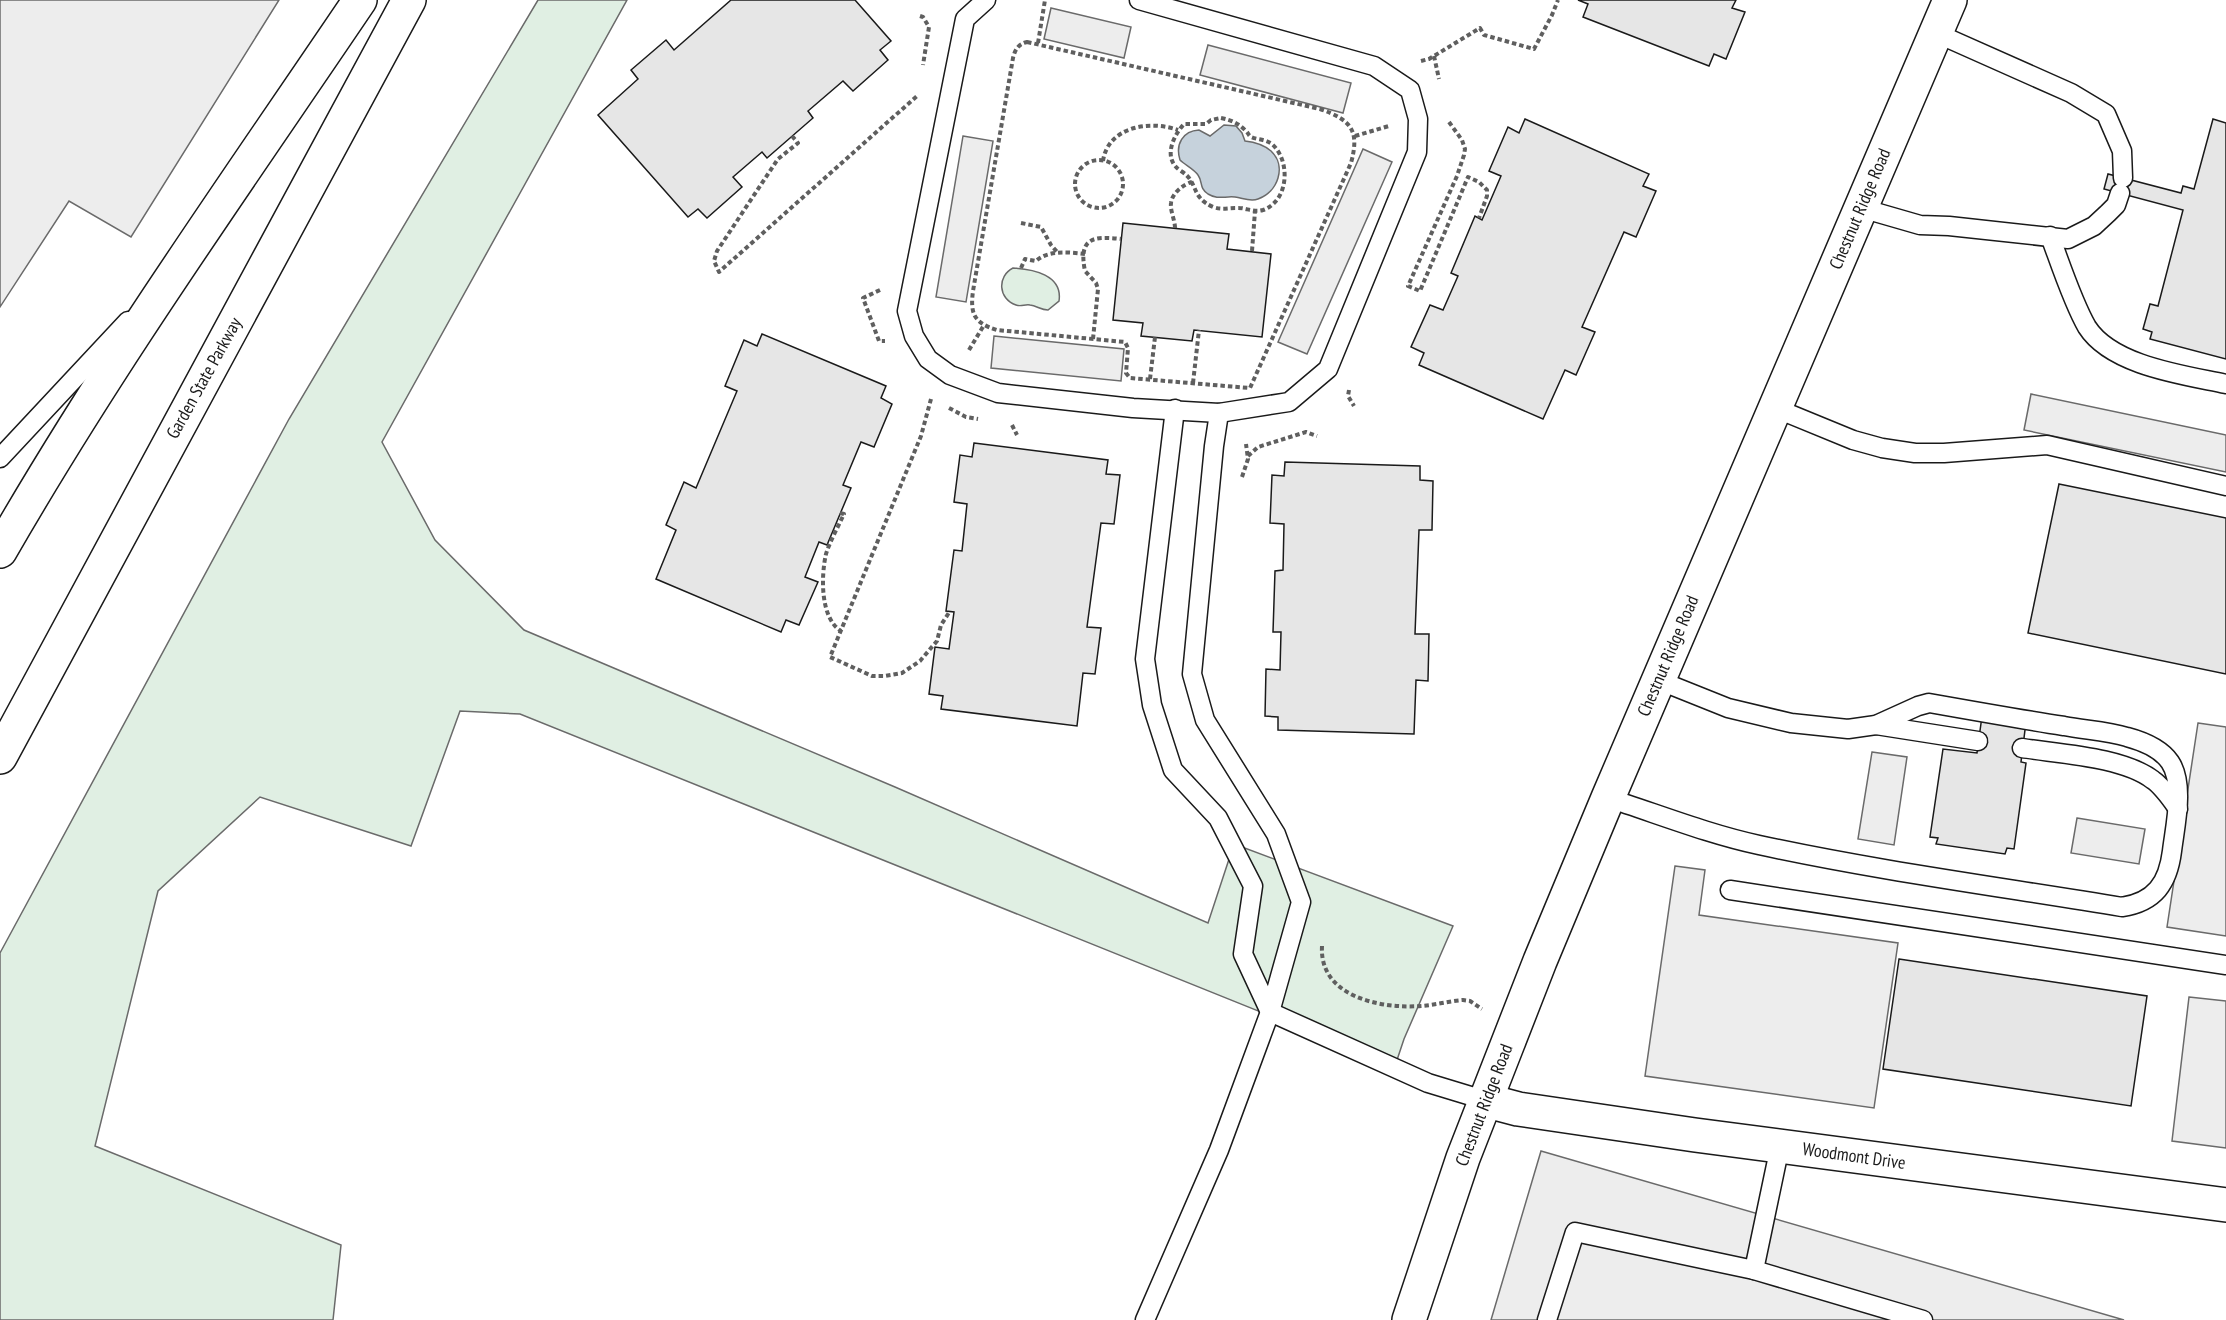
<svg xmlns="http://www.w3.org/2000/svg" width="2226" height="1320" font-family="'PT Sans Narrow',sans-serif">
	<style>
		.green { fill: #e0efe3; stroke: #6a6a6a; stroke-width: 1.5 }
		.parking { fill: #ededed; stroke: #6a6a6a; stroke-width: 1.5 }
		.water { fill: #c6d2dc; stroke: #6a6a6a; stroke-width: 1.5 }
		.building { fill: #e6e6e6; stroke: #1a1a1a; stroke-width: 1.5 }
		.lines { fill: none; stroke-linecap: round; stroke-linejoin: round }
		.lane-casing { stroke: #1a1a1a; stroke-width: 21 }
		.street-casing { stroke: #1a1a1a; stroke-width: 36 }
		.secondary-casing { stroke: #1a1a1a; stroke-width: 36 }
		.highway-casing { stroke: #1a1a1a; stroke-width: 36 }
		.path { stroke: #5f5f5f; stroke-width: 4; stroke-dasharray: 4.5 3; stroke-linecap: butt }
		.lane { stroke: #fff; stroke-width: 18 }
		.street { stroke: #fff; stroke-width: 33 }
		.secondary { stroke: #fff; stroke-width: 33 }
		.highway { stroke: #fff; stroke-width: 33 }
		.labels { text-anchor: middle; stroke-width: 4.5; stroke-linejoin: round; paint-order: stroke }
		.street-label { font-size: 18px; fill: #1a1a1a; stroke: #fff }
	</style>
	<rect width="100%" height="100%" fill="#fff"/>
	<g class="green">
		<polygon points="538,0 627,0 382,442 435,540 524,630 895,787 1208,923 1234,844 1453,926 1404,1039 1395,1066 520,714 460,711 411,846 260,797 158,891 95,1146 341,1245 333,1320 0,1320 0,953 289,419"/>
		<path d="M1013 268C1033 269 1063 275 1059 301L1048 310C1041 310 1037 306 1030 305 1025 304 1021 307 1016 305 998 299 997 276 1013 268Z"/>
	</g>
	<g class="parking">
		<polygon points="0,0 279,0 131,237 69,201 0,307"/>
		<polygon points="1051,8 1131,27 1124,58 1044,39"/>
		<polygon points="1208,45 1351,83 1343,113 1200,75"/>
		<polygon points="963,136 993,141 966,302 936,297"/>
		<polygon points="1363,149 1392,162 1307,354 1278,342"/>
		<polygon points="994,336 1124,349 1121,381 991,368"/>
		<polygon points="2031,394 2226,435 2226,472 2024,430"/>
		<polygon points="2198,723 2226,727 2226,936 2167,927"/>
		<polygon points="1872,752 1907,757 1894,845 1858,839"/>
		<polygon points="2077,818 2145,829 2139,864 2071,853"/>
		<polygon points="1675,866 1705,870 1699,915 1898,943 1874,1108 1645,1076"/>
		<polygon points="2189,997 2226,1001 2226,1148 2172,1141"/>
		<polygon points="1541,1151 2124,1320 1491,1320"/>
	</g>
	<path class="water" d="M1224 125 1236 126 1242 133 1245 141C1254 142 1263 144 1271 151 1287 166 1278 192 1258 199 1250 202 1243 198 1235 197 1224 196 1218 200 1208 194 1199 188 1203 182 1198 175 1194 169 1185 165 1180 160 1175 144 1183 131 1199 130L1210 136Z"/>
	<g class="building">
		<polygon points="731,0 855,0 891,41 880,50 888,60 853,91 843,81 808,111 813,118 767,158 762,152 733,177 742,187 707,218 698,209 688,217 598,115 638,79 631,70 666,40 674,50"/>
		<polygon points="1578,0 1736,0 1732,8 1745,12 1726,59 1714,54 1709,66 1583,17 1588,4"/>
		<polygon points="1525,119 1649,174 1643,186 1656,191 1636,237 1624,232 1582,327 1595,332 1576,375 1565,370 1543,419 1419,365 1424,353 1411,347 1430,305 1443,310 1458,276 1451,273 1475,216 1482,220 1501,176 1489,171 1508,127 1519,133"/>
		<polygon points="2213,119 2226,123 2226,359 2150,339 2152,332 2143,329 2150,304 2158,306 2183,210 2104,189 2108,174 2181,193 2183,186 2194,189"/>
		<polygon points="1123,223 1229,234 1227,249 1271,254 1262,337 1194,330 1192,341 1141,336 1143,323 1113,320"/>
		<polygon points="762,334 886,386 881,398 892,404 874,447 861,442 843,485 851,488 827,545 819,542 805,577 818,582 799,625 786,620 781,632 656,579 676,530 666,525 684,482 696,488 737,391 725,386 744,340 757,346"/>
		<polygon points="974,443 1108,460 1106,474 1120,475 1114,524 1101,523 1087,627 1101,628 1095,674 1083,673 1077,726 941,709 943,696 929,694 935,647 949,649 954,612 946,611 954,550 962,551 967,504 954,502 960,455 972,457"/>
		<polygon points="1285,462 1420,466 1420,480 1433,481 1432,530 1419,530 1415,634 1429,634 1428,681 1416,680 1414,734 1278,730 1278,717 1265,716 1266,669 1280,670 1281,632 1273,632 1275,571 1283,570 1284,524 1270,523 1272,475 1284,476"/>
		<polygon points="2059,484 2226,518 2226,674 2028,633"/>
		<polygon points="1982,716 2026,722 2021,762 2026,763 2014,849 2007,848 2005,854 1936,844 1938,838 1930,837 1943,749 1977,753"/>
		<polygon points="1899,959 2147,996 2131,1106 1883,1069"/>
	</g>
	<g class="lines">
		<defs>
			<g id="lane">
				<polyline points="986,0 965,19 907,311 914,336 928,359 950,375 998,393 1133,408 1219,413 1289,402 1328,369 1417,152 1418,119 1410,90 1374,66 1139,0"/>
				<polyline points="1936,33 2071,93 2106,114 2122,151 2123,178"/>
				<polyline points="1861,208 1920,225 1949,226 2068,239 2094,226 2108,213 2116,205 2120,193"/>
				<path d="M2050 236C2060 263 2073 303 2087 327 2112 366 2184 375 2226 384"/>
				<polyline points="1775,408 1853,440 1882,448 1915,453 1944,453 2047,445 2226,486"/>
				<polyline points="1175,409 1145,659 1152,705 1173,770 1218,818 1253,886 1243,954 1270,1012 1428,1083 1484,1100"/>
				<polyline points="0,458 128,321"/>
				<polyline points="1876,725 1978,741"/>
				<path d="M2022 748C2060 754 2123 757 2153 780 2163 787 2171 799 2178 809"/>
				<path d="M1608 798C1658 814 1708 834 1759 845 1879 871 2001 887 2122 907 2155 902 2168 883 2172 851 2175 826 2185 784 2170 762 2161 749 2142 741 2127 737 2107 731 2085 730 2064 726 2019 719 1974 711 1929 703L1918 706 1876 725 1848 729 1791 723 1728 708 1658 680"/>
				<polyline points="1730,890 2226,965"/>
				<polyline points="1780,1146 1754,1270 1923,1320"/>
				<polyline points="1145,1320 1219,1150 1270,1012 1301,902 1276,834 1205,720 1192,674 1214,446 1219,413"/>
				<polyline points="1547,1320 1575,1232 1754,1270"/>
			</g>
			<polyline id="street" points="1484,1100 1518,1109 1695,1135 2226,1205"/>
			<polyline id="secondary" points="1409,1320 1463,1158 1540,961 1608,798 1950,0"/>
			<g id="highway">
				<path d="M0 551C110 360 237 182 360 0"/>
				<polyline points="0,757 409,0"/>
			</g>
		</defs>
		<use href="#lane" class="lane-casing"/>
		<use href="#street" class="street-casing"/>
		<use href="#secondary" class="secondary-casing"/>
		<use href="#highway" class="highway-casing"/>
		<g class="path">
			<polyline points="920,16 923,17 929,27 923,65"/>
			<path d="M1027 42 1320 109C1351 120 1360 130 1351 163L1250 388 1130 378 1126 373 1128 348 1125 342 997 330C974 323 970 314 973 291L1013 58C1015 50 1018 44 1027 42Z"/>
			<polyline points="1038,43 1045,0"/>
			<polyline points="1434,56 1439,79"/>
			<polyline points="1421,61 1429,59 1480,28 1484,35 1534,49 1552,15 1558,0"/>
			<path d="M1221 118C1231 120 1238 123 1245 130 1248 132 1248 135 1251 137 1258 140 1265 139 1272 144 1291 161 1289 201 1263 210 1253 213 1245 207 1236 208 1227 208 1222 210 1213 207 1190 197 1199 182 1181 171 1162 159 1173 136 1184 124H1206L1211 120Z"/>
			<polyline points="1449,122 1462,140 1465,149 1464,155 1457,176 1408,286 1420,291 1468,177 1479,182 1487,190 1487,196 1479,218"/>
			<polyline points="792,136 798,143 778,159 717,251 714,261 719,272 917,96"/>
			<polyline points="1355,136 1389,126"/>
			<circle cx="1099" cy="184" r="24"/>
			<path d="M1103 161C1108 126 1151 120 1178 130"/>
			<polyline points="1021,223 1041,227 1051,245 1058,253"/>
			<path d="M1175 228C1175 220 1170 211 1171 203 1172 193 1184 184 1192 182"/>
			<polyline points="1252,251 1255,211"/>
			<path d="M1021 268 1025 259 1036 261C1048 250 1068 252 1085 254"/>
			<polyline points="880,290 863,298 879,341 885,341"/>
			<path d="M1093 339 1098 289 1096 283 1085 271C1078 237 1094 236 1121 239"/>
			<polyline points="969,350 984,325"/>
			<polyline points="1150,379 1155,337"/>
			<polyline points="1193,383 1199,330"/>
			<polyline points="1349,390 1348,396 1354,406"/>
			<polyline points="931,399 921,436 830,657 872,676 885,676 902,673 920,661 937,641 941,625 950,611"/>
			<polyline points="949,408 966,417 978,419"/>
			<polyline points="1012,425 1017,435"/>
			<polyline points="1248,456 1258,447 1306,432 1317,436"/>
			<polyline points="1242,477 1248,459 1246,444"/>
			<path d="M840 513 844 514C838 527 830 541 826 554 821 576 820 618 841 631"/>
			<path d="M1322 946C1319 997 1381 1009 1421 1006 1435 1005 1449 1001 1463 1000L1470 1001 1482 1009"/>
		</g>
		<use href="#lane" class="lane"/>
		<use href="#street" class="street"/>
		<use href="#secondary" class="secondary"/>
		<use href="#highway" class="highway"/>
	</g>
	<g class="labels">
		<g class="street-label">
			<text transform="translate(1860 209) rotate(-67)" y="6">Chestnut Ridge Road</text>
			<text transform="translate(204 378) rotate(-61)" y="6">Garden State Parkway</text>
			<text transform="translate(1668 656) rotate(-67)" y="6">Chestnut Ridge Road</text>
			<text transform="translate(1484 1105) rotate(-69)" y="6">Chestnut Ridge Road</text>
			<text transform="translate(1854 1156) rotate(8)" y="6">Woodmont Drive</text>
		</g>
	</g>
</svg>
